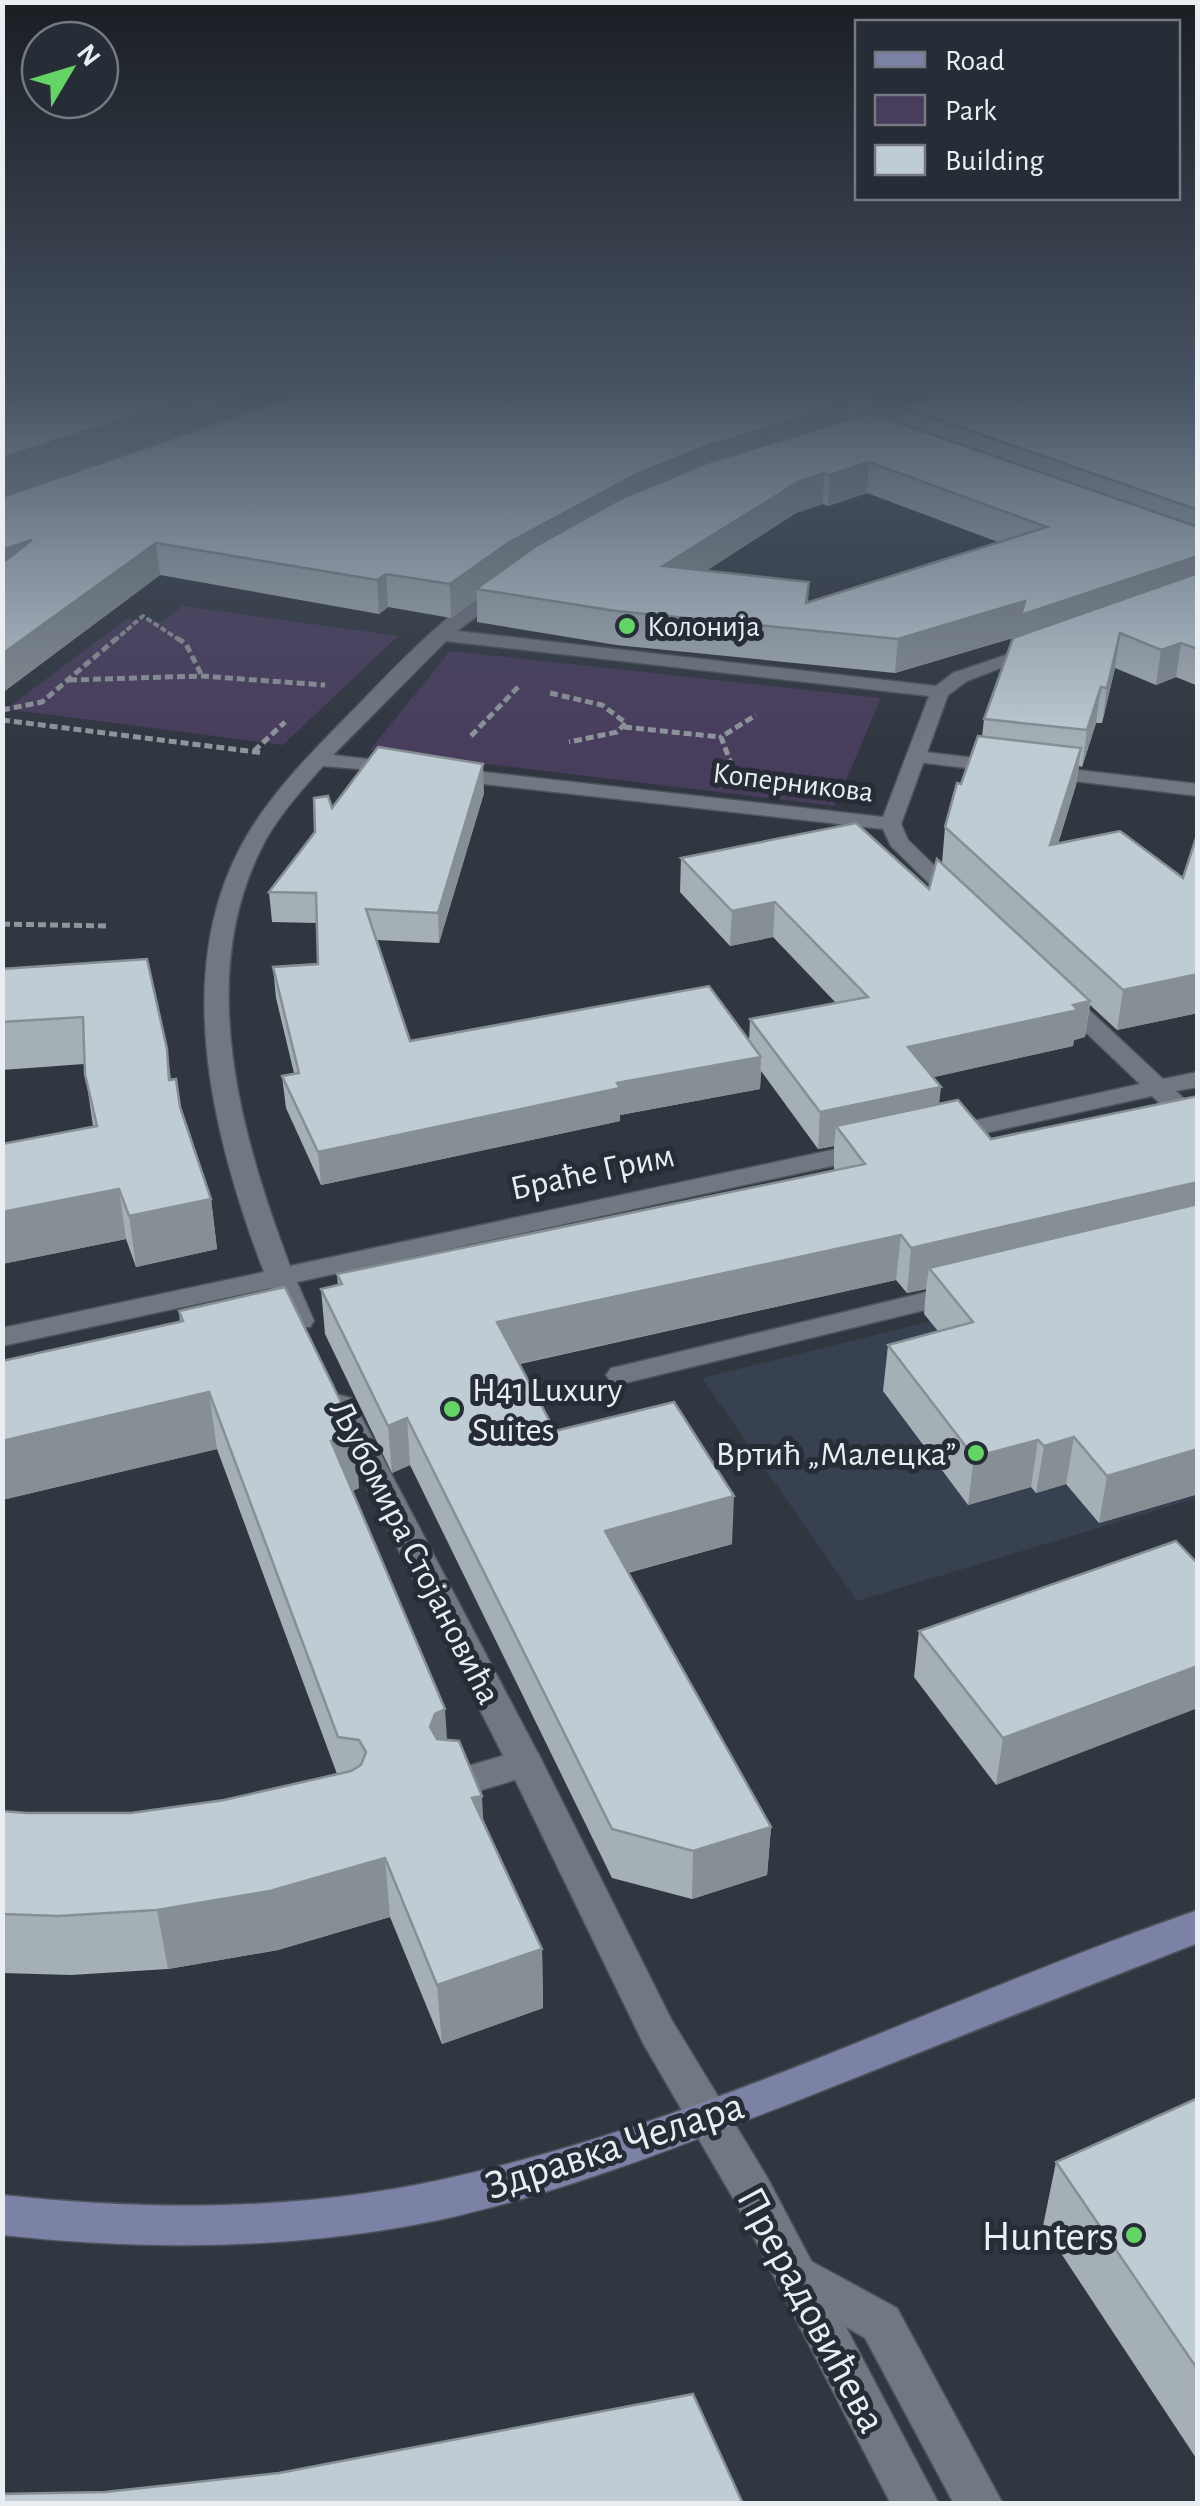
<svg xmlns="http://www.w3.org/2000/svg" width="1200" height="2506" font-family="'Alegreya Sans',sans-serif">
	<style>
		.built { fill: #374150 }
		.green { fill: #493d5d }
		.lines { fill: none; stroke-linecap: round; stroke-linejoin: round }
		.service-casing { stroke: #4e545c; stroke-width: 3 }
		.minor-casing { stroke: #4e545c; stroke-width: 3 }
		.secondary-casing { stroke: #4e545c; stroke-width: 3 }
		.path-far1 { stroke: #8f959c; stroke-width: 4; stroke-dasharray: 6 2.5; stroke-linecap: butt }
		.path { stroke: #8f959c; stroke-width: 5; stroke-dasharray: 8 4; stroke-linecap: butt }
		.service { fill: #717882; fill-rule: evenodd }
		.minor { fill: #717882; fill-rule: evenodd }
		.secondary { fill: #7b82a6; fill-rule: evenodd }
		.wall { fill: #a4afb6; fill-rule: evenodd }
		.shaded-wall { fill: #868f94 }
		.building { fill: #bfccd4; stroke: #868f94; stroke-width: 2.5; fill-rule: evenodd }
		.poi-dot { fill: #65d467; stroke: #272d36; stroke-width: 4 }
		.labels { text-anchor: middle; stroke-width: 10; stroke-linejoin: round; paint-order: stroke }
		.far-poi-label { font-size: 30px; fill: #e9eef3; stroke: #272d36; text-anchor: start }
		.far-street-label { font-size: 30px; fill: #e9eef3; stroke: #272d36 }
		.street-label { font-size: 35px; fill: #e9eef3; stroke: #272d36 }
		.poi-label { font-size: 35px; fill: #e9eef3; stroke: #272d36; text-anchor: start }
		.near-street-label { font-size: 42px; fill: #e9eef3; stroke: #272d36 }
		.near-poi-label { font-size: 42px; fill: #e9eef3; stroke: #272d36; text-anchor: end }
	</style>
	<rect width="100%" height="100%" fill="#303740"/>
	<polygon class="built" points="1197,1255 1197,1498 857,1601 702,1378"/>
	<g class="green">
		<polygon points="182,606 398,636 283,745 6,709 128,618 161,623"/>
		<polygon points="450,651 881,698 835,806 370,750"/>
	</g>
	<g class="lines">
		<defs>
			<g id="service">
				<polygon points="916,751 1198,784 1198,796 909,761 909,753"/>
				<polygon points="960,1284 970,1287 974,1293 970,1299 621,1384 611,1382 606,1375 611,1368 621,1366"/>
				<polygon points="525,1749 538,1753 543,1763 538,1773 455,1798 442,1794 437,1784 442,1774"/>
				<polygon points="796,2253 897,2308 1003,2504 954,2504 865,2338 781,2289 774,2274 781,2259"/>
			</g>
			<g id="minor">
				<path d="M505 582 511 583V591L457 631 936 686 953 673 1032 646 1038 645 1047 650 967 681 948 695 901 824 908 840 970 900 959 907 951 905 891 846 883 829 449 780 439 774 449 768 883 817 929 696 446 641 333 755 401 763 408 765V773L323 766C300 792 275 819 260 851 196 982 242 1138 290 1266L869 1142 882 1150 869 1158 297 1282 314 1321 310 1327H290L271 1288 2 1346V1328L264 1272C215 1143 172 980 239 850 269 792 320 744 365 698 397 665 463 595 505 582Z"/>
				<polygon points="1063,991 1071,993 1163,1079 1198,1072 1198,1087 1176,1091 1198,1112 1198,1134 1189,1131 1152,1096 945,1142 936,1139 932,1134 936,1129 1140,1084 1055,1003 1051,998"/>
				<polygon points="340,1395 351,1398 355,1405 543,1763 671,2019 767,2177 939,2504 891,2504 737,2205 643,2043 507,1763 325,1405 329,1398"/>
			</g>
			<path id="secondary" d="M1198 1910V1943C1066 1994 935 2046 804 2098 685 2144 564 2193 439 2220 295 2250 148 2251 2 2235V2195C148 2211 297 2211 440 2180 702 2124 945 1997 1198 1910Z"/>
		</defs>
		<use href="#service" class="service-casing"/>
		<use href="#minor" class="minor-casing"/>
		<use href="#secondary" class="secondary-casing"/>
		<polyline class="path-far1" points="114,641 143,616 181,641"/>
		<g class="path">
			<polyline points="177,638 186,644 202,676"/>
			<polyline points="69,680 202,676 325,685"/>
			<polyline points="550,693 602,705 626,723 617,732 569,742"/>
			<polyline points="2,710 42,702 117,638"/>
			<polyline points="2,720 264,753"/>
			<polyline points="624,727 721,737"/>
			<polyline points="471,736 521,684"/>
			<polyline points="254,751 285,722"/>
			<polyline points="732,766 721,737 756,715"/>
			<polyline points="2,924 108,926"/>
		</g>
		<use href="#service" class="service"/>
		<use href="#minor" class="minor"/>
		<use href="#secondary" class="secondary"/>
	</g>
	<g class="wall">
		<path d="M2 393H1198V686L1176 677 1156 685 1115 668 1102 723H1096L1082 767 1079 766 1076 785 1058 844 1183 878 1198 832V1013L1117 1030 1090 1005 1085 1037 1074 1040 1073 1046 933 1077 939 1104 991 1139 1198 1096V1494L1099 1523 1066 1484 1036 1493 1031 1487 968 1505 883 1391 888 1345 938 1331 924 1314 926 1289 907 1293 896 1280 520 1364 555 1431 732 1544 628 1573 771 1827 767 1875 692 1899 612 1878 410 1465 392 1473 325 1334 321 1289 338 1285 337 1274 834 1171V1146L818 1149 761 1071 760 1089 620 1115V1121L321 1185 286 1108 282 1076 294 1073 276 998 273 967 318 964 317 923 272 922 269 892 332 808 484 793 439 943 376 940 410 1041H749L750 1019 836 1003 773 937 730 946 680 892 681 858 929 889 942 863 945 827 961 784 982 737 984 719 1013 638 895 673 616 645 477 622V599L451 618 388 607 379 614 160 575 2 693ZM867 493 998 542 808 603 809 582 706 571 796 513 823 504 828 506Z"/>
		<polygon points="2,969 167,1049 171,1080 211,1199 217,1249 136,1267 126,1239 2,1264 2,1144 93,1126 84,1064 2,1070"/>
		<polygon points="179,1311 359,1488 352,1491 447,1740 542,1949 543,2008 442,2044 390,1917 278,1950 168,1969 71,1975 2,1973 2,1811 27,1813 131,1813 224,1800 337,1774 217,1449 2,1500 2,1361 180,1322"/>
		<polygon points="1198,1564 996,1785 914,1677 919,1631"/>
		<polygon points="1198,2098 1198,2461 1043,2226 1056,2162"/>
	</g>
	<g class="shaded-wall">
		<polygon points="256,393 343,393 2,511 2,458 183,400 185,417"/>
		<polygon points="886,393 994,393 899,406 898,419 870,426 872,397"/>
		<polygon points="844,404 842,433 476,589 477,599 451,618 450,584 508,543 635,475 704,447"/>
		<polygon points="869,462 867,493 828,506 830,475"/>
		<polygon points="824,473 823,504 796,513 662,599 663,566 798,482"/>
		<polygon points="32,540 2,584 2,550"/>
		<polygon points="156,543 160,575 2,693 2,654"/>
		<polygon points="1198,556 1198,587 1018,636 895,673 898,639 1025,601"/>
		<polygon points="386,574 388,607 379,614 377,580"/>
		<polygon points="1120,633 1115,668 1102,723 1107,688"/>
		<polygon points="1181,643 1176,677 1156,685 1161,650"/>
		<polygon points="1101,687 1096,723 1082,767 1087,730"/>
		<polygon points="1081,748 1076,785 1045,884 1050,845"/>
		<polygon points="483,764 484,793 439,943 438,913"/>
		<polygon points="775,902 773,937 730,946 732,911"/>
		<polygon points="1198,974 1198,1013 1117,1030 1123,990"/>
		<polygon points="1090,1001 1085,1037 1074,1040 1073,1046 904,1084 908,1047"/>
		<polygon points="761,1057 760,1089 620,1115 620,1121 321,1185 318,1152 617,1083"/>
		<polygon points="941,1087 937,1124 836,1126 834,1146 818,1149 820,1112"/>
		<polygon points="1198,1182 1198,1225 929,1268 926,1289 907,1293 911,1248"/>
		<polygon points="119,1189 126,1239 2,1264 2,1212"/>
		<polygon points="211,1199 217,1249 136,1267 129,1216"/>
		<polygon points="901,1235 896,1280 499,1368 497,1322"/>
		<polygon points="209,1392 217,1449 2,1500 2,1441"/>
		<polygon points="407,1418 410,1465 392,1473 388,1426"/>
		<polygon points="355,1431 359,1488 336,1498 331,1441"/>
		<polygon points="1074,1437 1066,1484 1036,1493 1044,1446"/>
		<polygon points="1038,1440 1031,1487 968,1505 974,1457"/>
		<polygon points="1198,1449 1198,1494 1099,1523 1107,1476"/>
		<polygon points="734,1496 732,1544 604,1579 605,1531"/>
		<polygon points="1198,1666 1198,1708 996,1785 1003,1738"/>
		<polygon points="445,1709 449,1768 430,1727 435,1714"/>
		<polygon points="482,1796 485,1855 472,1798"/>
		<polygon points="771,1827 767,1875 692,1899 693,1851"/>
		<polygon points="385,1858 390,1917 278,1950 168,1969 157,1910"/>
		<polygon points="542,1949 543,2008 442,2044 437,1985"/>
	</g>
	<g class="building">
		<polygon points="9,393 256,393 2,478 2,475 190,414 195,407 183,400 2,458 2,401 18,396"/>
		<polygon points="303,393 815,393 844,404 704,447 635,475 508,543 450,584 386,574 377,580 156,543 2,654 2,563 32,540 2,550 2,497"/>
		<polygon points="862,393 886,393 872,397"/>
		<polygon points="946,393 1198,393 1198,510 899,406"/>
		<path d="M870 413 1198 527V556L1021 615 1025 601 898 639 616 611 476 589 536 546 620 499 709 462ZM869 462 1047 527 806 603 809 582 663 566 798 482 824 473 830 475Z"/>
		<polygon points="1198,573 1198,649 1181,643 1161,650 1120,633 1107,688 1101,687 1087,730 984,719 1013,638"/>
		<polygon points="978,736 1081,748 1050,845 1120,831 1183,878 1198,832 1198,974 1123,990 945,827 957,783 961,784"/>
		<polygon points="378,747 483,764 438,913 366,909 410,1041 709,986 761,1057 617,1083 620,1088 318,1152 282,1076 299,1073 273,967 318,964 316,893 269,892 315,832 314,798 328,796 332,808"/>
		<polygon points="856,823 929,889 937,859 1090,1001 1073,1005 1078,1010 908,1047 941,1087 820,1112 750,1019 868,997 775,902 732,911 681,858"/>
		<polygon points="147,959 167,1049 169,1080 176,1079 180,1107 211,1199 129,1216 119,1189 2,1212 2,1144 97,1126 85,1074 83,1017 2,1022 2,969"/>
		<polygon points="1198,1096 1198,1182 911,1248 901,1235 497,1322 555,1431 674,1402 734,1496 605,1531 771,1827 693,1851 612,1829 407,1418 388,1426 321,1289 342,1284 337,1274 865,1164 836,1126 958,1100 991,1139"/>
		<polygon points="1198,1204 1198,1449 1107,1476 1074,1437 1044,1446 1038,1440 974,1457 888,1345 973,1322 929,1268"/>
		<polygon points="285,1287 355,1431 331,1441 445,1709 435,1714 430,1727 437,1739 459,1741 482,1796 472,1798 542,1949 437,1985 385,1858 270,1891 157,1910 58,1916 2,1914 2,1811 27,1813 131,1813 224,1800 351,1771 361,1765 366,1752 359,1740 338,1737 209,1392 2,1441 2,1361 183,1321 179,1311"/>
		<polygon points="1176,1541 1198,1564 1198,1666 1003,1738 919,1631"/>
		<polygon points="1198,2098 1198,2370 1056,2162"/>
		<polygon points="693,2394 743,2504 2,2504 2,2494 105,2492 279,2473"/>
	</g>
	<linearGradient id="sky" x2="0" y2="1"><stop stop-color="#1a1e23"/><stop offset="0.53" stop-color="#485364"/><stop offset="1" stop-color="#485364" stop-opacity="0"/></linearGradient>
	<rect width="1200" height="744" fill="url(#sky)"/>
	<g class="poi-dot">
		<circle cx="627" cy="626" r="10"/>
		<circle cx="452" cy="1409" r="10"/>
		<circle cx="976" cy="1453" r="10"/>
		<circle cx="1134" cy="2235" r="10"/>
	</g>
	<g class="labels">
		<g class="far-poi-label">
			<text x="647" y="636">Колонија</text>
		</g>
		<g class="far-street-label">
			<text transform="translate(793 782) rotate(7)" y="10">Коперникова</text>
		</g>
		<g class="street-label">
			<text transform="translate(592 1171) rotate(-12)" y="12">Браће Грим</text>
			<text transform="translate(416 1552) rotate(63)" y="12">Љубомира Стојановића</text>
		</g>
		<g class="poi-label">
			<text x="472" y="1401">H41 Luxury<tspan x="472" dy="40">Suites</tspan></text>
			<text x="956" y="1465" text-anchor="end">Вртић „Малецка”</text>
		</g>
		<g class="near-street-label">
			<text transform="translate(614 2144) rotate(-18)" y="15">Здравка Челара</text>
			<text transform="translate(813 2309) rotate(62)" y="15">Прерадовићева</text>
		</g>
		<g class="near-poi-label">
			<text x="1114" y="2250">Hunters</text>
		</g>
	</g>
	<rect width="1200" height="2506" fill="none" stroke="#e9eef3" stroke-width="10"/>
	<rect x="855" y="20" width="325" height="180" fill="#272d36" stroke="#757a82" stroke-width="2.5"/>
	<rect x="875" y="52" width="50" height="15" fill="#7b82a6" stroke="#757a82" stroke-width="2.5"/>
	<text x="945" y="70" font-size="30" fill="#e9eef3">Road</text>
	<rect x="875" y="95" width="50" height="30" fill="#493d5d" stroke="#757a82" stroke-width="2.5"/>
	<text x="945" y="120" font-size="30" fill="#e9eef3">Park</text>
	<rect x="875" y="145" width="50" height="30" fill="#bfccd4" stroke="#757a82" stroke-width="2.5"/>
	<text x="945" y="170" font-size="30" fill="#e9eef3">Building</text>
	<g transform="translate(70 70) rotate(52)"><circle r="48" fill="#272d36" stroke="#757a82" stroke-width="2.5"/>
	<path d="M0-8L18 38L0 25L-18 38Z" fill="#65d467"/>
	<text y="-15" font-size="28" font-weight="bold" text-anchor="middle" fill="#e9eef3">N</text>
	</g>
</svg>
